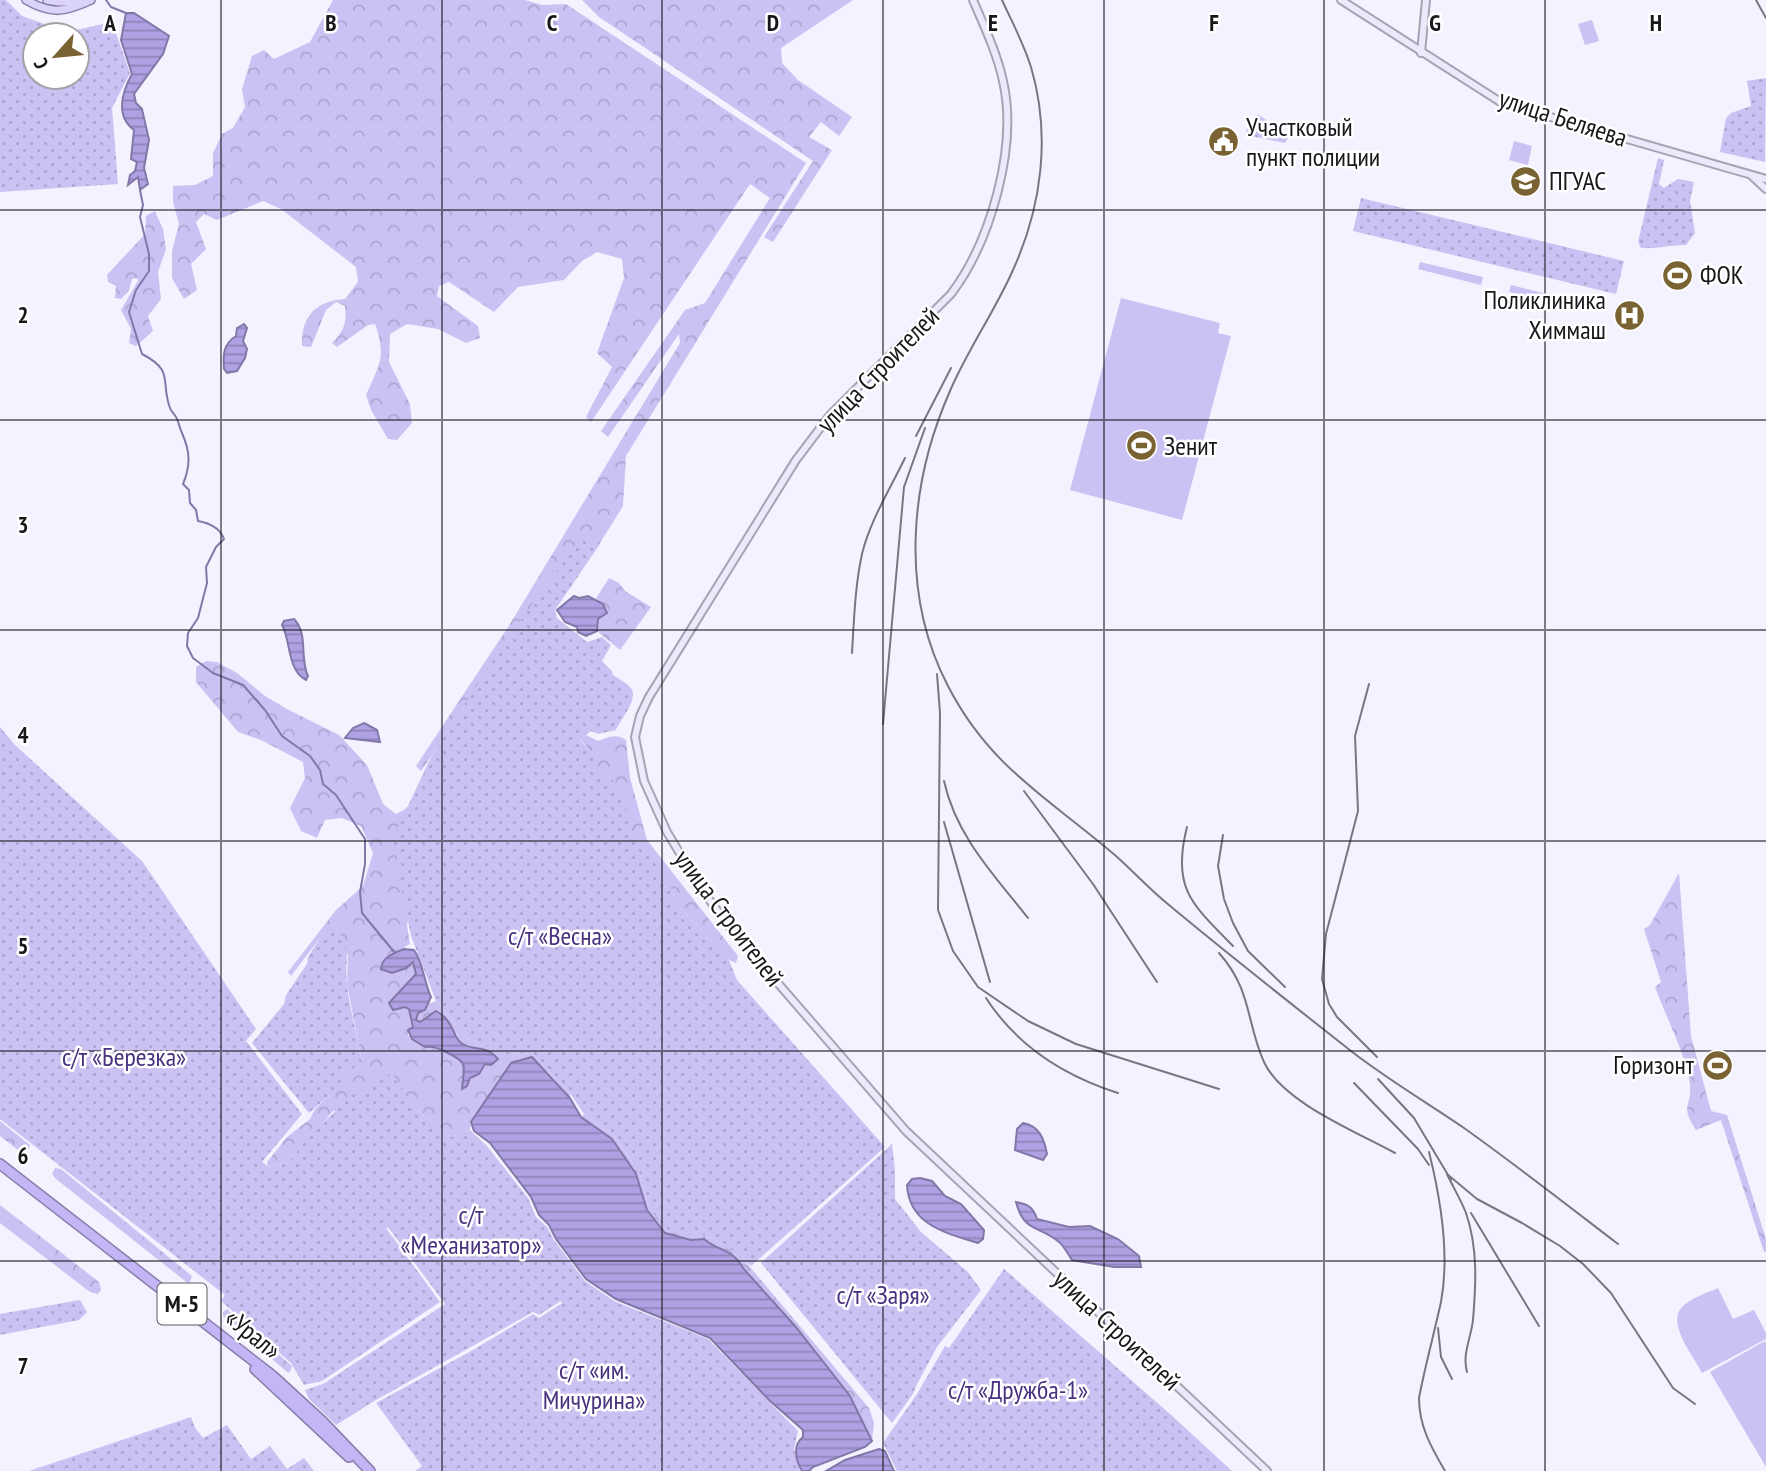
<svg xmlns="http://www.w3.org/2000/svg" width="1766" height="1471" font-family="'PT Sans Narrow',sans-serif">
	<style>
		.grass { fill: #cbc1f3 }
		.forest { fill: url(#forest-crowns) }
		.park { fill: url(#park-dots); fill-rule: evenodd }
		.water { fill: url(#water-rules); stroke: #8278a8; stroke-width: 2 }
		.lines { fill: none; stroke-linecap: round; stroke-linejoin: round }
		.stream { stroke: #8278a8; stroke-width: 2 }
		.secondary-casing { stroke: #a6a4b2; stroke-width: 10 }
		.primary-casing { stroke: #887eaa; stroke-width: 10 }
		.highway-casing { stroke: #887eaa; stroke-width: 12 }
		.secondary { stroke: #ede9fc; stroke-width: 6 }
		.primary { stroke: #dcd3fa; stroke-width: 7 }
		.highway { stroke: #c4b6f6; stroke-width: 9 }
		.rail { stroke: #78767f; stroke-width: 2 }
		.grid { fill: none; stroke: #18171c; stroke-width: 2; stroke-opacity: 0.55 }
		.labels { text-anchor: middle; stroke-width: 5; stroke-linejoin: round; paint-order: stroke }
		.shield { fill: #fff; stroke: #5d5d60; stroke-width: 2 }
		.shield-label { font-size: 24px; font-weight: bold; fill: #18171c }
		.street-label { font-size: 26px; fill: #18171c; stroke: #fff }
		.poi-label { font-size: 26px; fill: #18171c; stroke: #fff; text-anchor: start }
		.park-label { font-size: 26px; fill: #49317f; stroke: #fff }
		.grid-label { font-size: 23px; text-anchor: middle; font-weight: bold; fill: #18171c; stroke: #fff; stroke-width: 5; stroke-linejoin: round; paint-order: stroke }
	</style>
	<defs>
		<pattern id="forest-crowns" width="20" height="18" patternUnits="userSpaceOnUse" patternTransform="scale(1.75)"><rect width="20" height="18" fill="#cbc1f3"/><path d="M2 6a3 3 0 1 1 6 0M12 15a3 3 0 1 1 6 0" fill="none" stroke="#aea5d0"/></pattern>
		<pattern id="park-dots" width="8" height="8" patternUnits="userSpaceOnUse" patternTransform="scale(1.75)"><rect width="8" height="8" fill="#cbc1f3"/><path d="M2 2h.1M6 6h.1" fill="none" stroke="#aea5d0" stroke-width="1.8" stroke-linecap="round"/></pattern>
		<pattern id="water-rules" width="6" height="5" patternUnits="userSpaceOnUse" patternTransform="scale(1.75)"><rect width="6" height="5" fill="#b0a1e4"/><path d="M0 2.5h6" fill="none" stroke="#8e82b8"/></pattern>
	</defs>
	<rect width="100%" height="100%" fill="#f4f2ff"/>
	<g class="grass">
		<polygon points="1592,20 1599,41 1585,45 1578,24"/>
		<polygon points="1514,141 1532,146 1528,165 1509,160"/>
		<polygon points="1420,262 1483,277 1481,285 1418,269"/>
		<polygon points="1511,285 1566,299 1564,306 1509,292"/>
		<polygon points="1121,298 1220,323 1218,333 1231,336 1182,520 1070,490"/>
		<path d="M1718 1288 1733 1319 1754 1310 1766 1333V1339L1702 1373C1694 1357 1666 1323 1682 1307 1691 1298 1707 1293 1718 1288Z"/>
		<polygon points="1765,1341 1766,1343 1766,1467 1710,1372"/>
	</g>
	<g class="forest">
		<path d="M333 0H525L542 5 566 4 806 163 626 456 623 506 600 543 550 613 519 627 421 771 416 766 510 624 680 343 679 334 608 437 601 431 685 310 705 303 770 198 750 184 591 422 586 417 612 367 597 353 624 278 622 259 597 252 582 261 564 280 518 287 494 312 449 282 439 286 437 296 478 326 480 338 466 343 438 329 407 324 390 334 389 362 410 404 412 423 397 440 388 439 371 410 366 395C379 365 387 357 375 324L368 325 337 347 332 343C344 331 347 323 345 306L336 302 326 310 311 347 302 346C301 317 315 301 345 299L358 282 356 267 281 209 263 201 217 220 204 214 196 222 206 249 191 264 197 290 184 299 172 278V251L179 224 173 202V186L195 185 213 176V153L222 134 233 128 245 107 242 89 252 56 264 50 274 59 310 42Z"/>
		<polygon points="582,0 853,0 781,48 782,63 798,80 852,117 839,136 821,122 809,137 832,150 773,242 764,237 813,161 599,17"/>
		<polygon points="155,211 163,229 166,249 158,272 161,299 148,316 153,331 136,346 129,343 131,329 121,310 138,281 137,278 132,279 129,291 121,299 115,298 116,286 108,282 107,275 145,234 146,216"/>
		<polygon points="609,578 619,583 625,591 651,607 620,650 597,631 598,620 607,613 595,600"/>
		<path d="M206 661 217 662 237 673 265 696 287 709 339 735 367 765 383 804 396 814 404 810 417 798 413 901 407 925 410 944 395 953 387 970 392 973 406 968 413 962 416 974 390 1003 393 1010 405 1007 409 1009 413 1027 408 1031V1035C414 1041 425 1048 434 1045 462 1061 464 1053 463 1088 470 1078 478 1074 485 1064L491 1065 498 1059C486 1050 473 1048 459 1042L457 1034 426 1016 420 1022 416 1020 418 1013 425 1010 428 1004 436 1001 468 1039 506 1054 532 1053 570 1093V1098L548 1072 511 1063 471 1122 470 1130 450 1137 415 1109 333 1111 289 1161 268 1167 267 1162 287 1137 310 1119 315 1109 340 1086V1077L362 1062 347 984 348 955 320 938 291 976 288 972 336 910 363 886 373 853 361 826 342 818 325 820 317 838 301 831 290 808 305 778 303 762 261 740 238 732 196 682V667Z"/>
		<path d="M586 735 598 741C608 737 616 733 626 740L630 778 647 840 738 956 736 963 729 960 675 902 673 891 577 782 593 754 580 739Z"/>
		<path d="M1679 873 1691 1036 1711 1111 1727 1115 1766 1239V1252H1764L1721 1120 1696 1130C1679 1104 1692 1108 1690 1084 1687 1058 1664 1012 1655 987L1661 982 1644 929 1650 925Z"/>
		<path d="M584 1114 615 1137 639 1172 650 1209 691 1235H704L725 1244 739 1254 869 1408 874 1423 872 1441 850 1396 816 1352 743 1268C732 1248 719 1252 704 1239L691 1240 665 1233 646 1210 636 1174 613 1139 581 1117Z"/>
		<polygon points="0,1121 30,1145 27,1153 23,1154 0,1136"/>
		<polygon points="55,1168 61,1169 192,1276 189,1284 56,1179 52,1174"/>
		<polygon points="0,1205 99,1282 101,1290 98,1294 90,1292 0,1223"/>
		<polygon points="227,1309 292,1366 290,1372 287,1372 223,1316 223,1312"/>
	</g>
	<g class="park">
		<path d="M0 0H6L22 16 67 32 112 22 130 73 112 108 118 184 0 192ZM35 35H77V77H35Z"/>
		<polygon points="1766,78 1765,162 1720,152 1726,118 1731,113 1751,106 1747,81"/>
		<polygon points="1258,114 1289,137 1285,143 1246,135 1246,131"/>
		<path d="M1658 158 1664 160 1659 184 1664 188 1678 179 1694 182 1690 201 1695 233 1686 245C1670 245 1657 249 1641 248L1638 242Z"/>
		<polygon points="1361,198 1624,261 1616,294 1353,231"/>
		<path d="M584 534 600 544 555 610 557 618 587 642 602 637 611 645 602 661 613 672 612 674C617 678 627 683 631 688 639 699 620 720 616 730L598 734 591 731 580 740 593 754 596 768 617 784 634 832 673 891 675 902 729 960 737 980 885 1147 751 1266 725 1244 704 1235H691L667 1229 650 1209 639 1172 615 1137 584 1114 570 1093 532 1053 506 1054 468 1039 436 1001 411 936 392 840 431 757 502 646Z"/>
		<polygon points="0,727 15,745 142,861 256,1029 246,1041 302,1114 262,1162 269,1167 289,1161 317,1128 356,1092 392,1073 415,1109 450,1137 470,1130 487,1146 528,1198 536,1217 547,1227 554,1240 585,1281 614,1301 708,1339 798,1431 794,1449 800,1471 415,1471 422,1466 376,1403 473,1350 533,1314 539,1318 562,1303 561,1301 539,1315 533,1312 376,1400 336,1425 309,1399 305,1390 323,1384 445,1304 388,1227 386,1228 440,1302 322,1381 304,1385 291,1363 221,1301 225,1295 0,1119"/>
		<path d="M336 927C353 952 344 960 347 985 350 1011 358 1037 362 1063L340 1077 341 1086 309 1113 252 1043 284 1004 286 995 307 964 308 957 320 938Z"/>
		<polygon points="892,1144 895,1171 895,1199 921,1232 968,1272 981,1290 937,1347 916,1386 913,1394 892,1423 761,1263"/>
		<polygon points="1004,1269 1170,1414 1232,1471 897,1471 883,1443 917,1394 945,1346 949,1348"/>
		<polygon points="80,1300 87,1312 79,1320 0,1335 0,1314"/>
		<polygon points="191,1417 195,1428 203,1438 227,1425 251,1459 270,1446 287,1469 304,1458 314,1471 29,1471"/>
	</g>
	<g class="water">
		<path d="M126 13H134L169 36 163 54 134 94 136 103 142 109 149 140 144 168 148 184 140 190 138 177 128 185 130 175 135 171 137 162 131 159 134 130C115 116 122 92 132 74L121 40Z"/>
		<path d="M244 324 247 328 243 341 247 349 245 358 237 371 227 373 224 369C223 355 223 344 236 336L237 328Z"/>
		<polygon points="574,596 579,598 588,596 603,604 607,613 598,619 597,631 586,636 578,632 577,627 565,622 557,610"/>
		<path d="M294 619C309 635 299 657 308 676L306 680C287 670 291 641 282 625L284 621Z"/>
		<polygon points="364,723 377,730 380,742 345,738 353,728"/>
		<path d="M404 949 414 950C423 962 424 982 431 997L425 1010 418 1013 416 1020 420 1022 436 1011C454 1021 452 1035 461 1043 474 1052 486 1044 498 1059L491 1065 485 1064 479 1074 470 1078 467 1086 462 1089C464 1064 469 1063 446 1052 437 1048 434 1046 425 1047L412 1039 408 1030 413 1027 409 1009 405 1007 393 1010 389 1003 416 974 413 962 406 968 392 973 381 969C382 957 394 953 404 949Z"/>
		<path d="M532 1057 570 1098 581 1117 612 1139 636 1174 647 1210 665 1233 691 1240 704 1239C719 1252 732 1248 743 1268L795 1326 850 1396 872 1441 865 1447 813 1467 809 1471H802C796 1461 792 1445 803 1437V1430L769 1400 710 1338 616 1299 586 1279 556 1239 549 1225 539 1215 531 1197 490 1143 474 1131 471 1122 511 1063Z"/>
		<path d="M1023 1123C1039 1126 1044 1138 1047 1154L1043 1160 1015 1150 1017 1129Z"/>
		<path d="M920 1178 932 1181 945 1196 961 1204 984 1230 983 1239 978 1243C946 1233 909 1225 907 1185L912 1179Z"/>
		<path d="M1016 1202C1028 1204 1033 1207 1037 1219L1069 1227 1090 1226 1118 1239 1139 1256 1141 1267H1114L1072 1260C1068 1254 1064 1246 1059 1242 1039 1225 1024 1233 1016 1202Z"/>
		<polygon points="879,1449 885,1451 894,1471 826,1471 845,1460"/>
	</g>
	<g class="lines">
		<g class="stream">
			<polyline points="106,0 111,7 126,13"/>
			<path d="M140 190 143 205 140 217 149 254V271L136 290 129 312 142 354C175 371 160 381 170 408 171 411 175 415 176 417 179 422 179 427 182 433 190 451 191 465 183 484L189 490 190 503 196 510 198 521C209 523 220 528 224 539L216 547 206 567 207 583 198 618 188 633 187 646 193 658 213 673 243 685 265 710 282 736 310 756 320 770 323 784 336 795 365 839V864L360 892 362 913 395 953"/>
		</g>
		<defs>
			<g id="secondary">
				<path d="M973 0C984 26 997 53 1003 81 1018 146 991 241 951 294L830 415 796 460 649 697 640 716 635 737 644 781 667 832 702 890 731 929 906 1131 1267 1471"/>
				<polyline points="1341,0 1502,103 1766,179"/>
				<polyline points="1421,53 1426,0"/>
				<polyline points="1752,176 1766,189"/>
			</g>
			<g id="primary">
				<path d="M26 0C52 15 65 12 91 0"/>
				<polyline points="47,0 59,2 85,1"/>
			</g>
			<g id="highway">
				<polyline points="0,1164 273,1376 322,1421 370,1471"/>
				<polyline points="255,1369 349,1457"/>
			</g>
		</defs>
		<use href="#secondary" class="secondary-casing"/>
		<use href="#primary" class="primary-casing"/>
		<use href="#highway" class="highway-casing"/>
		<use href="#secondary" class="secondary"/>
		<use href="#primary" class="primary"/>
		<use href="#highway" class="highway"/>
		<g class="rail">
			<path d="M1002 0C1012 22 1024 44 1031 67 1051 135 1042 206 1013 270 995 311 968 349 950 391 909 484 900 594 948 686 990 768 1050 799 1116 856 1134 872 1150 890 1169 905 1229 955 1290 1003 1351 1051 1387 1079 1426 1102 1464 1128 1516 1165 1567 1205 1618 1244"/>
			<polyline points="1756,0 1766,18"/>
			<polyline points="916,436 951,368"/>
			<path d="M852 653C854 620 855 586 862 554 870 521 890 489 905 458"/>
			<polyline points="937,674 940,713 938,910 953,951 978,987 1028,1021 1076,1044 1219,1089"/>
			<polyline points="1369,684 1355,736 1358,811 1326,934 1322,979 1329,1004 1337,1017 1377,1057"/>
			<polyline points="883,724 904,487 925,428"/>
			<path d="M944 781C956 836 994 875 1028 918"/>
			<polyline points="1024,791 1093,884 1157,982"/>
			<polyline points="944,822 990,982"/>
			<path d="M1187 827C1171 889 1193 905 1233 946"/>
			<polyline points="1223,835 1218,866 1224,899 1233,923 1248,951 1285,987"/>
			<path d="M1219 953C1252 990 1246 1022 1264 1062 1282 1102 1357 1132 1395 1153"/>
			<path d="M986 998C1017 1046 1065 1076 1118 1093"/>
			<polyline points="1378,1079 1414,1118 1451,1180"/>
			<polyline points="1354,1083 1418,1149 1429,1165"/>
			<path d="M1429 1152C1441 1200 1450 1254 1441 1302 1434 1334 1425 1366 1419 1398 1419 1426 1431 1447 1445 1471"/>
			<polyline points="1471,1213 1539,1326"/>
			<polyline points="1438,1328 1441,1357 1452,1379"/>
			<path d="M1467 1372C1462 1354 1471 1338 1473 1320 1476 1284 1478 1248 1466 1213 1461 1200 1453 1187 1447 1174L1477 1199 1522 1223 1560 1246 1583 1264 1611 1293 1673 1388 1695 1404"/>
		</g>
	</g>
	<path class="grid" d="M221 0V1471M442 0V1471M662 0V1471M883 0V1471M1104 0V1471M1324 0V1471M1545 0V1471M0 210H1766M0 420H1766M0 630H1766M0 841H1766M0 1051H1766M0 1261H1766"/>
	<defs>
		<symbol id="civic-disc" viewBox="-11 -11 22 22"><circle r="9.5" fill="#7a6333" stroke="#fff"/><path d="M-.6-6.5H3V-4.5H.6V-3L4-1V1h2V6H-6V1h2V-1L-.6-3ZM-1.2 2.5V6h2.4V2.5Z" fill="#fff"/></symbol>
		<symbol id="university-disc" viewBox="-11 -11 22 22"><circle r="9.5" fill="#7a6333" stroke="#fff"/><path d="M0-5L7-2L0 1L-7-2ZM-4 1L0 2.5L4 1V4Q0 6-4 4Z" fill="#fff"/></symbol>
		<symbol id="stadium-disc" viewBox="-11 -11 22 22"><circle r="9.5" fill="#7a6333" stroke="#fff"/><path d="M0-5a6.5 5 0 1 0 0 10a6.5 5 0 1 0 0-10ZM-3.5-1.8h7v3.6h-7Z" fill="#fff"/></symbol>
		<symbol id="hospital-disc" viewBox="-11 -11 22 22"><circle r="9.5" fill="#7a6333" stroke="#fff"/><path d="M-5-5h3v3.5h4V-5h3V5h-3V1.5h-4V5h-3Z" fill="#fff"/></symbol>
	</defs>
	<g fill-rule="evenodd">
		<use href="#civic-disc" x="1206" y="124" width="35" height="35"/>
		<use href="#university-disc" x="1508" y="164" width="35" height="35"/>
		<use href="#stadium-disc" x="1660" y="258" width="35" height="35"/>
		<use href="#hospital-disc" x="1612" y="298" width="35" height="35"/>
		<use href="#stadium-disc" x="1124" y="428" width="35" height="35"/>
		<use href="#stadium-disc" x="1700" y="1048" width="35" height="35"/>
	</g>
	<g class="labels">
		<rect class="shield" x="157.5" y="1283.5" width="49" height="41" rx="5"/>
		<g class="shield-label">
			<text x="182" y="1312">М-5</text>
		</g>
		<g class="street-label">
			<text transform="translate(1563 118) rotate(18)" y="9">улица Беляева</text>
			<text transform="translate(878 370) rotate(-46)" y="9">улица Строителей</text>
			<text transform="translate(729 918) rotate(53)" y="9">улица Строителей</text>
			<text transform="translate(1117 1330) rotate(43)" y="9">улица Строителей</text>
			<text transform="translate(253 1334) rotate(39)" y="9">«Урал»</text>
		</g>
		<g class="poi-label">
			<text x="1246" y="136">Участковый<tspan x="1246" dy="30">пункт полиции</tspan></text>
			<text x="1549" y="190">ПГУАС</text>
			<text x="1700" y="284">ФОК</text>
			<text x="1606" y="309" text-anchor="end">Поликлиника<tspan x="1606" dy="30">Химмаш</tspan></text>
			<text x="1164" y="455">Зенит</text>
			<text x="1694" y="1074" text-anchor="end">Горизонт</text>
		</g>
		<g class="park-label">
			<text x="560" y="945">с/т «Весна»</text>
			<text x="124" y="1066">с/т «Березка»</text>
			<text x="471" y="1224">с/т<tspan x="471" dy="30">«Механизатор»</tspan></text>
			<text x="883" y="1304">с/т «Заря»</text>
			<text x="594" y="1379">с/т «им.<tspan x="594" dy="30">Мичурина»</tspan></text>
			<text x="1018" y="1399">с/т «Дружба-1»</text>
		</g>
	</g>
	<g class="grid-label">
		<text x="110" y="31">A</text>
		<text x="331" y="31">B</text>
		<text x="552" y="31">C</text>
		<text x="773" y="31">D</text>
		<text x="993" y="31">E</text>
		<text x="1214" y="31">F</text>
		<text x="1435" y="31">G</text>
		<text x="1656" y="31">H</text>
		<text x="23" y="323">2</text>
		<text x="23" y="533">3</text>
		<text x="23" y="743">4</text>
		<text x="23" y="954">5</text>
		<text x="23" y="1164">6</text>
		<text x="23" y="1374">7</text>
	</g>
	<g transform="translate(56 56) rotate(243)"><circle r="33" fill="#ffffff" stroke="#a3a2a4" stroke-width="2"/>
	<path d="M0-5L12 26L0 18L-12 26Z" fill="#7a6333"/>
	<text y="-10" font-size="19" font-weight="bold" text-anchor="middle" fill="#18171c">С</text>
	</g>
</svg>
